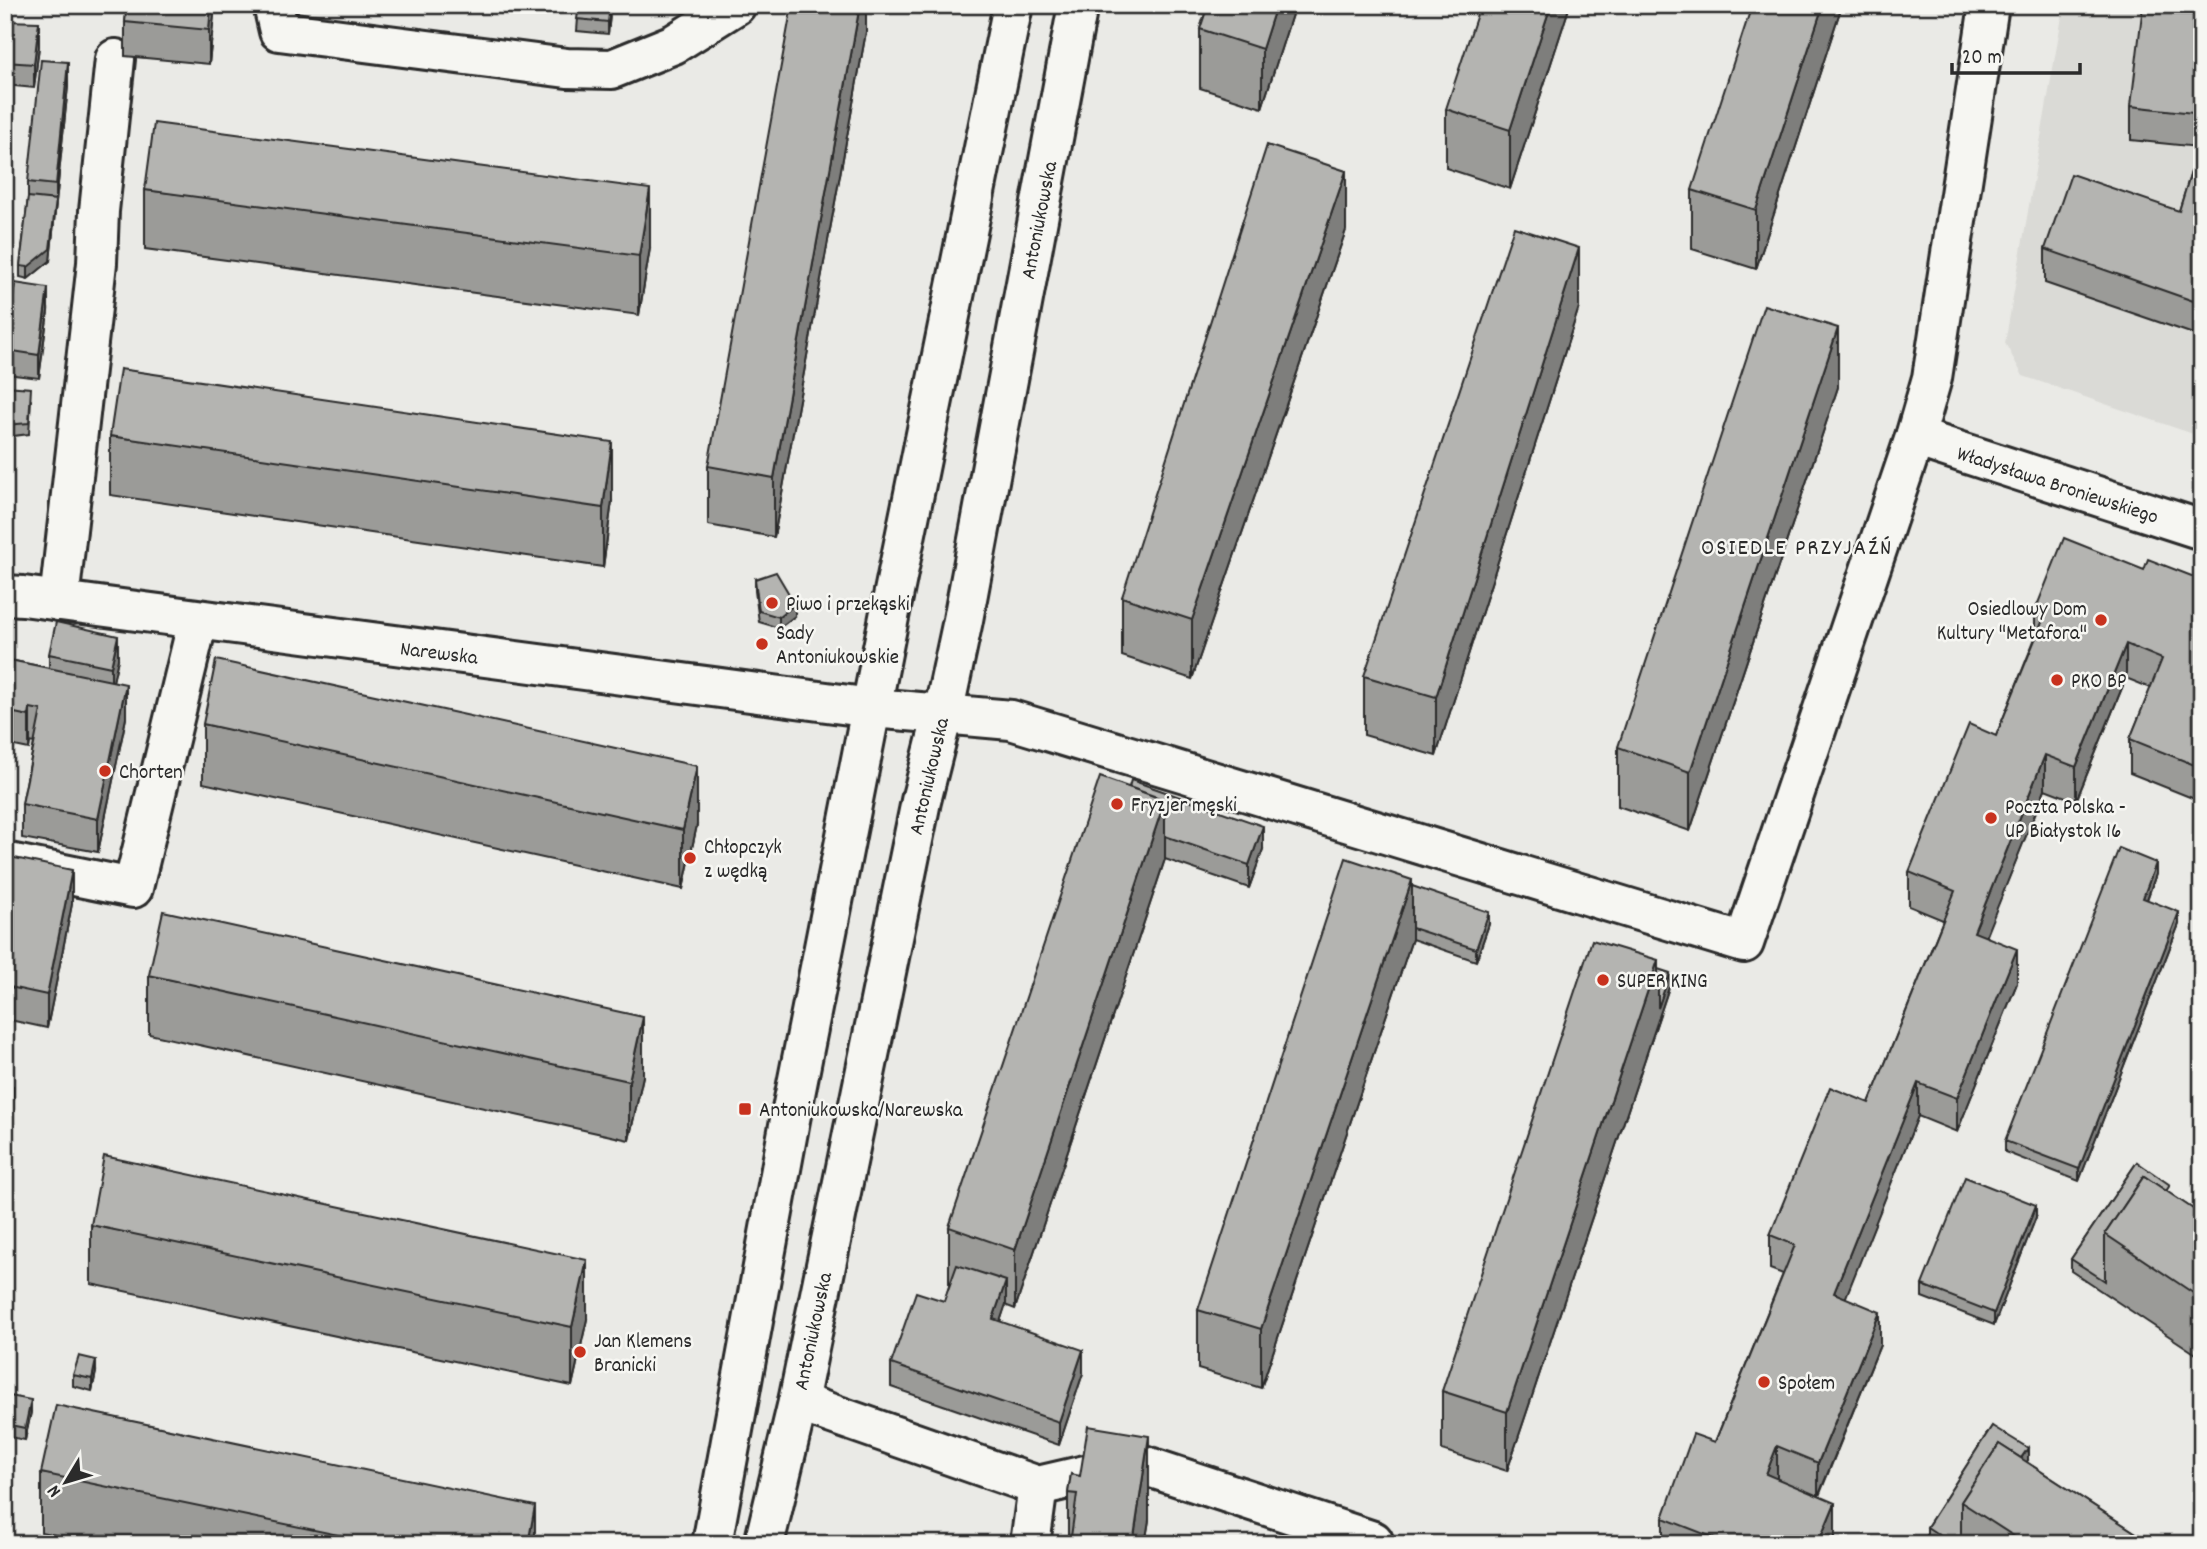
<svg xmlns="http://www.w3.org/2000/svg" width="2207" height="1549" font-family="Dekko,sans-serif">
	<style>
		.built { fill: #dadad6 }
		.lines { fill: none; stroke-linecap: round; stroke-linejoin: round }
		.minor-casing { stroke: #2b2b2b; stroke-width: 44 }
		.major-casing { stroke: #2b2b2b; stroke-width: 44 }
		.minor { stroke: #f6f6f2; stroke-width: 38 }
		.major { stroke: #f6f6f2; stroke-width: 38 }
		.wall { fill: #9b9b98; stroke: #2b2b2b; stroke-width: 2 }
		.shaded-wall { fill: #7e7e7c; stroke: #2b2b2b; stroke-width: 2 }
		.building { fill: #b4b4b1; stroke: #2b2b2b; stroke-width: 2 }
		.poi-dot { fill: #c8321e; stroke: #f6f6f2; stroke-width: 2.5 }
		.labels { text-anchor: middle; stroke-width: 5; stroke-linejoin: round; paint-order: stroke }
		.street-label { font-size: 21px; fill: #2b2b2b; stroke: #f6f6f2 }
		.poi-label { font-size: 21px; fill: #2b2b2b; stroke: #f6f6f2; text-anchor: start }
		.neighbourhood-label { font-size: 23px; letter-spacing: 2px; fill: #2b2b2b; stroke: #f6f6f2 }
	</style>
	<rect width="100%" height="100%" fill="#eaeae6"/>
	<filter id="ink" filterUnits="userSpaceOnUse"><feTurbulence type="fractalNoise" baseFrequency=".0143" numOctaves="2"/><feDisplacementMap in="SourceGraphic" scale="14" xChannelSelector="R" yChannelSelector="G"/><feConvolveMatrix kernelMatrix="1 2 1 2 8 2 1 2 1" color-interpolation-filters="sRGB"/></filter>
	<g filter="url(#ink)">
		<polygon class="built" points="2064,5 2202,5 2202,437 2023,376 2005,343"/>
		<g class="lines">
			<defs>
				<g id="minor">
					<polyline points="273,5 279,31 567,68 612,69 674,44 736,5"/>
					<polyline points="1915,437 2202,530"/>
					<polyline points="5,595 23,596 872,708"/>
					<polyline points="59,601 97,263 99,211 115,59"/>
					<polyline points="943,714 1011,720 1744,943 1915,437 1932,378 1989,5"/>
					<polyline points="5,862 133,888 198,620"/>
					<polyline points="798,1402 1038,1486 1137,1463 1373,1541 1373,1544"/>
					<polyline points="1030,1544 1038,1486"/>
				</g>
				<g id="major">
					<polyline points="872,708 943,714"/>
					<polyline points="712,1544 790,1120 891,607 1013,5"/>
					<polyline points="764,1544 798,1402 921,801 943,714 963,620 1078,5"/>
				</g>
			</defs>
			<use href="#minor" class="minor-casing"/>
			<use href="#major" class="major-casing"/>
			<use href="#minor" class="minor"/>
			<use href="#major" class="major"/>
		</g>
		<g class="wall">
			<polygon points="127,5 215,5 209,64 125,56 125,22"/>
			<polygon points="579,5 611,5 608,34 577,31"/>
			<polygon points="866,5 866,32 774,537 708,525 708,466"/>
			<polygon points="1208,5 1295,5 1262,108 1200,88 1200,29"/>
			<polygon points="1570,5 1510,189 1446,168 1446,109"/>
			<polygon points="1842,5 1756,269 1692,249 1692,190"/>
			<polygon points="2202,5 2202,337 2045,283 2045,249 2179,211 2199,147 2131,140 2131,106"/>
			<polygon points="5,21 39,46 34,88 5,85"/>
			<polygon points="68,86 50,261 28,279 20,277 20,266 28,197 28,182"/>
			<polygon points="145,190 650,248 639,315 145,249"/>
			<polygon points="1346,230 1192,679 1122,656 1122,597"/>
			<polygon points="1579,307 1436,756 1364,735 1364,676"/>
			<polygon points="48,311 39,378 6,374 6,350"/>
			<polygon points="5,386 31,400 29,434 5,437"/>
			<polygon points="1838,387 1690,831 1618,806 1618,747"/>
			<polygon points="110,436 612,501 603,567 110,495"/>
			<polygon points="2144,570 2202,580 2202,802 2130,773 2130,739 2151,688 2126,678 2076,801 2045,789 1985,936 2017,983 1957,1132 1918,1116 1845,1298 1880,1345 1819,1496 1835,1537 1832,1544 1663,1544 1663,1518 1715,1442 1783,1274 1770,1269 1770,1235 1869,1103 1943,920 1909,906 1909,872 1996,736 2035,638 2035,611"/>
			<polygon points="755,579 795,616 779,628 759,622 755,591"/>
			<polygon points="49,654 118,659 113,681 126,718 98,852 22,838 22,804 34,743 30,742 29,749 5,744 5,659 49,668"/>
			<polygon points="203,724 697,825 683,889 203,783"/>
			<polygon points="1129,787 1263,849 1249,888 1165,859 1015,1309 1005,1305 1000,1322 1083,1373 1059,1445 891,1387 891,1364 944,1301 949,1286 949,1227"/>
			<polygon points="5,856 72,904 47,1028 5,1019"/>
			<polygon points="2156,874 2147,900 2179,924 2079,1181 2005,1152 2005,1141"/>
			<polygon points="1412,886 1489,924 1476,961 1412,939 1261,1388 1198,1369 1198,1310"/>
			<polygon points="1658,969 1670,984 1507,1471 1442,1450 1442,1391"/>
			<polygon points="149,975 643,1076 629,1140 149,1034"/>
			<polygon points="2137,1162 2170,1194 2202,1215 2202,1358 2071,1271 2071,1259"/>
			<polygon points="2036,1217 1994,1325 1922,1297 1922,1285"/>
			<polygon points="91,1225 587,1319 572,1386 91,1284"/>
			<polygon points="96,1372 92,1391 73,1386 73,1375"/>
			<polygon points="5,1395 31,1412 25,1440 5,1436"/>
			<polygon points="1992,1426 2028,1460 2026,1462 2153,1544 1935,1544 1927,1539 1927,1527"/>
			<polygon points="41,1473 535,1544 97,1544 41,1532"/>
			<polygon points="1071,1474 1149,1520 1145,1544 1068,1544 1068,1493"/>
		</g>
		<g class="shaded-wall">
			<polygon points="211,5 215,5 209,64 209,30"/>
			<polygon points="610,5 611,5 608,34 608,22"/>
			<polygon points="860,5 866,5 866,32 774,537 774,478"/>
			<polygon points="1276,5 1295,5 1262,108 1262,49"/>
			<polygon points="1551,5 1570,5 1510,189 1510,130"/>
			<polygon points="1823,5 1842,5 1756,269 1756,210"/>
			<polygon points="39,22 39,46 34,88 34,64"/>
			<polygon points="68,62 68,86 50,261 28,279 28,267 56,201 56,185"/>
			<polygon points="1346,171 1346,230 1192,679 1192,620"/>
			<polygon points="650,189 650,248 639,315 639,256"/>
			<polygon points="1579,248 1579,307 1436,756 1436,697"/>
			<polygon points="48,288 48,311 39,378 39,355"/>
			<polygon points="1838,328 1838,387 1690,831 1690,772"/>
			<polygon points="612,442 612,501 603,567 603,508"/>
			<polygon points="795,604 795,616 779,628 779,617"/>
			<polygon points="118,636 118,659 111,691 111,667"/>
			<polygon points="2126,644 2126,678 2076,801 2076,767"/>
			<polygon points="126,684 126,718 98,852 98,819"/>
			<polygon points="30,708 30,742 29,749 29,716"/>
			<polygon points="2045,755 2045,789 1974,965 1974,932"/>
			<polygon points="697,766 697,825 683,889 683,830"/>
			<polygon points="1165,800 1165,859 1015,1309 1015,1250"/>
			<polygon points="1263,826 1263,849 1249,888 1249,865"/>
			<polygon points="2156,863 2156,874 2143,910 2143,898"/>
			<polygon points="72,870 72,904 47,1028 47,995"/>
			<polygon points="1412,880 1412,939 1261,1388 1261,1329"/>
			<polygon points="1489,912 1489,924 1476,961 1476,949"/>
			<polygon points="2179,912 2179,924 2079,1181 2079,1169"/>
			<polygon points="2017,949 2017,983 1957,1132 1957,1098"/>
			<polygon points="1658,960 1658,1008 1670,973 1670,984 1507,1471 1507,1412"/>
			<polygon points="643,1017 643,1076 629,1140 629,1081"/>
			<polygon points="1918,1083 1918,1116 1834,1327 1834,1293"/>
			<polygon points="13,1087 13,1121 5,1126 5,1093"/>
			<polygon points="2036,1205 2036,1217 1994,1325 1994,1313"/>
			<polygon points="587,1260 587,1319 572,1386 572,1327"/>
			<polygon points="1006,1281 1006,1304 993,1342 993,1319"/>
			<polygon points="1880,1312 1880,1345 1818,1497 1818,1463"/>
			<polygon points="1083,1350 1083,1373 1059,1445 1059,1422"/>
			<polygon points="96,1360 96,1372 92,1391 92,1379"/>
			<polygon points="31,1400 31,1412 25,1440 25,1428"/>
			<polygon points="1149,1436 1149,1520 1145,1544 1133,1544"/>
			<polygon points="1777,1446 1777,1480 1766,1474"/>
			<polygon points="2028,1448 2028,1460 1989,1519 1983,1516"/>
			<polygon points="1835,1503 1835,1537 1832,1544 1818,1544"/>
			<polygon points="535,1506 535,1544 528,1544"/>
		</g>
		<g class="building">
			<polygon points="127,5 211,5 209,30 125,22"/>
			<polygon points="579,5 610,5 608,22 577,19"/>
			<polygon points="792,5 860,5 774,478 708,466"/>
			<polygon points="1208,5 1276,5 1262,49 1200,29"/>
			<polygon points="1480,5 1551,5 1510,130 1446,109"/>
			<polygon points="1752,5 1823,5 1756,210 1692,190"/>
			<polygon points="2143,5 2202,5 2202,114 2131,106"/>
			<polygon points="5,21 39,22 34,64 5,62"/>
			<polygon points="41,60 68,62 56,185 28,182"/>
			<polygon points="154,123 650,189 639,256 145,190"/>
			<polygon points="2202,136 2202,304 2045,249 2071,174 2179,211"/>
			<polygon points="1267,145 1346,171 1192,620 1122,597"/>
			<polygon points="28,197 56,200 50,249 28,267 20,266"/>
			<polygon points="1514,227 1579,248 1436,697 1364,676"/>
			<polygon points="15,283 48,288 39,355 6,350"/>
			<polygon points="1764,305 1838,328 1690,772 1618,747"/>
			<polygon points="120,369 612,442 603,508 110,436"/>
			<polygon points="5,386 31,388 29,423 5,425"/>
			<polygon points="2064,538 2144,570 2148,559 2202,580 2202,768 2130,739 2162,659 2126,644 2076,767 2045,755 1974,932 2017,949 1957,1098 1918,1083 1834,1293 1880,1312 1818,1463 1777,1446 1766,1474 1835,1503 1818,1544 1730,1544 1663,1518 1693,1434 1715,1442 1795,1245 1770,1235 1830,1087 1869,1103 1955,891 1909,872 1969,724 1996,736 2045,615 2035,611"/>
			<polygon points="776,572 795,604 779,617 759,611 755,579"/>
			<polygon points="56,622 118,636 111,667 49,654"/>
			<polygon points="5,659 126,684 98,819 22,804 41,710 30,708 29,716 5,711"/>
			<polygon points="216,660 697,766 683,830 203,724"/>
			<polygon points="1100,777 1165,800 1015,1250 949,1227"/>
			<polygon points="1131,780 1263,826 1249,865 1165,836 1165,800 1129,787"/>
			<polygon points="2119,848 2156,863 2143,898 2179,912 2079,1169 2005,1141"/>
			<polygon points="5,856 72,870 47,995 5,986"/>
			<polygon points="1346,858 1412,880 1261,1329 1198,1310"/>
			<polygon points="1412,886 1489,912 1476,949 1412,928"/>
			<polygon points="163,911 643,1017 629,1081 149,975"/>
			<polygon points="1592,940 1658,960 1507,1412 1442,1391"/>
			<polygon points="1658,969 1670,973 1658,1008"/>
			<polygon points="5,1075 13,1087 5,1093"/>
			<polygon points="104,1156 587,1260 572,1327 91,1225"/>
			<polygon points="2137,1162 2170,1185 2166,1191 2144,1176 2105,1234 2105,1281 2071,1259"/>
			<polygon points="2144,1176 2202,1215 2202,1299 2105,1234"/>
			<polygon points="1965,1177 2036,1205 1994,1313 1922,1285"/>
			<polygon points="957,1265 1006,1281 993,1319 1083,1350 1059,1422 891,1364 916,1292 944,1301"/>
			<polygon points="79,1356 96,1360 92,1379 73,1375"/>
			<polygon points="5,1395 31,1400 25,1428 5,1424"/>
			<polygon points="56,1405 535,1506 528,1544 381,1544 41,1473"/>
			<polygon points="1088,1426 1149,1436 1133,1544 1070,1544 1077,1494 1068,1493 1071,1474 1080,1476"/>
			<polygon points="1992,1426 2028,1448 2021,1458 1999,1444 1961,1502 1961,1544 1953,1544 1927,1527"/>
			<polygon points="1999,1444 2153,1544 2026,1544 1961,1502"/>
		</g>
	</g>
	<g class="poi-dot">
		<circle cx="772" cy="603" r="7"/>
		<circle cx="2101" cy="620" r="7"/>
		<circle cx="762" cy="644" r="7"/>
		<circle cx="2057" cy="680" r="7"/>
		<circle cx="105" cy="771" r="7"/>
		<circle cx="1117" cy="804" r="7"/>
		<circle cx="1991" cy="818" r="7"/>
		<circle cx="690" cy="858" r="7"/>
		<circle cx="1603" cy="980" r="7"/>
		<rect x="738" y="1102" width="14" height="14" rx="3.5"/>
		<circle cx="580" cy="1352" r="7"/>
		<circle cx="1764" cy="1382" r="7"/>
	</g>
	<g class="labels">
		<g class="street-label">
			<text transform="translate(1038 220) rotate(-79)" y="7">Antoniukowska</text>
			<text transform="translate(2058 484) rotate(18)" y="7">Władysława Broniewskiego</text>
			<text transform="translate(439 652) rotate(7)" y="7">Narewska</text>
			<text transform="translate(928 776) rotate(-77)" y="7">Antoniukowska</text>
			<text transform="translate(812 1331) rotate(-78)" y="7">Antoniukowska</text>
		</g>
		<g class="poi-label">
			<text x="786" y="610">Piwo i przekąski</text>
			<text x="2087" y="615" text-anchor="end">Osiedlowy Dom<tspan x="2087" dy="24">Kultury "Metafora"</tspan></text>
			<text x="776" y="639">Sady<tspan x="776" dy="24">Antoniukowskie</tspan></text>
			<text x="2071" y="687">PKO BP</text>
			<text x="119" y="778">Chorten</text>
			<text x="1131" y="811">Fryzjer męski</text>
			<text x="2005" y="813">Poczta Polska -<tspan x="2005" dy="24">UP Białystok 16</tspan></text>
			<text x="704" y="853">Chłopczyk<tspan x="704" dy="24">z wędką</tspan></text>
			<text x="1617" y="987">SUPER KING</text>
			<text x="759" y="1116">Antoniukowska/Narewska</text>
			<text x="594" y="1347">Jan Klemens<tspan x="594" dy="24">Branicki</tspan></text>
			<text x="1778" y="1389">Społem</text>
		</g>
		<g class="neighbourhood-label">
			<text x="1797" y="554">OSIEDLE PRZYJAŹŃ</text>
		</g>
	</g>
	<rect width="2207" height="1549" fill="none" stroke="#f6f6f2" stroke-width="28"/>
	<rect x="14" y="14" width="2179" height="1521" fill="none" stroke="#2b2b2b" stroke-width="2.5" filter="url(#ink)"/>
	<g transform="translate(66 1482) rotate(232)" stroke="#f6f6f2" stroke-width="5" paint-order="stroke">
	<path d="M0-5L12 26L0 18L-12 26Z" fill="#2b2b2b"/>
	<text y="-10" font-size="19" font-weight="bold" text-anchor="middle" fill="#2b2b2b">N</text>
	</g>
	<path d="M1952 63v10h128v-10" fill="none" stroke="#2b2b2b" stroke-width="3.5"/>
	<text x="1962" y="63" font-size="21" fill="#2b2b2b" stroke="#f6f6f2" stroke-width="5" paint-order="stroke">20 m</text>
</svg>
